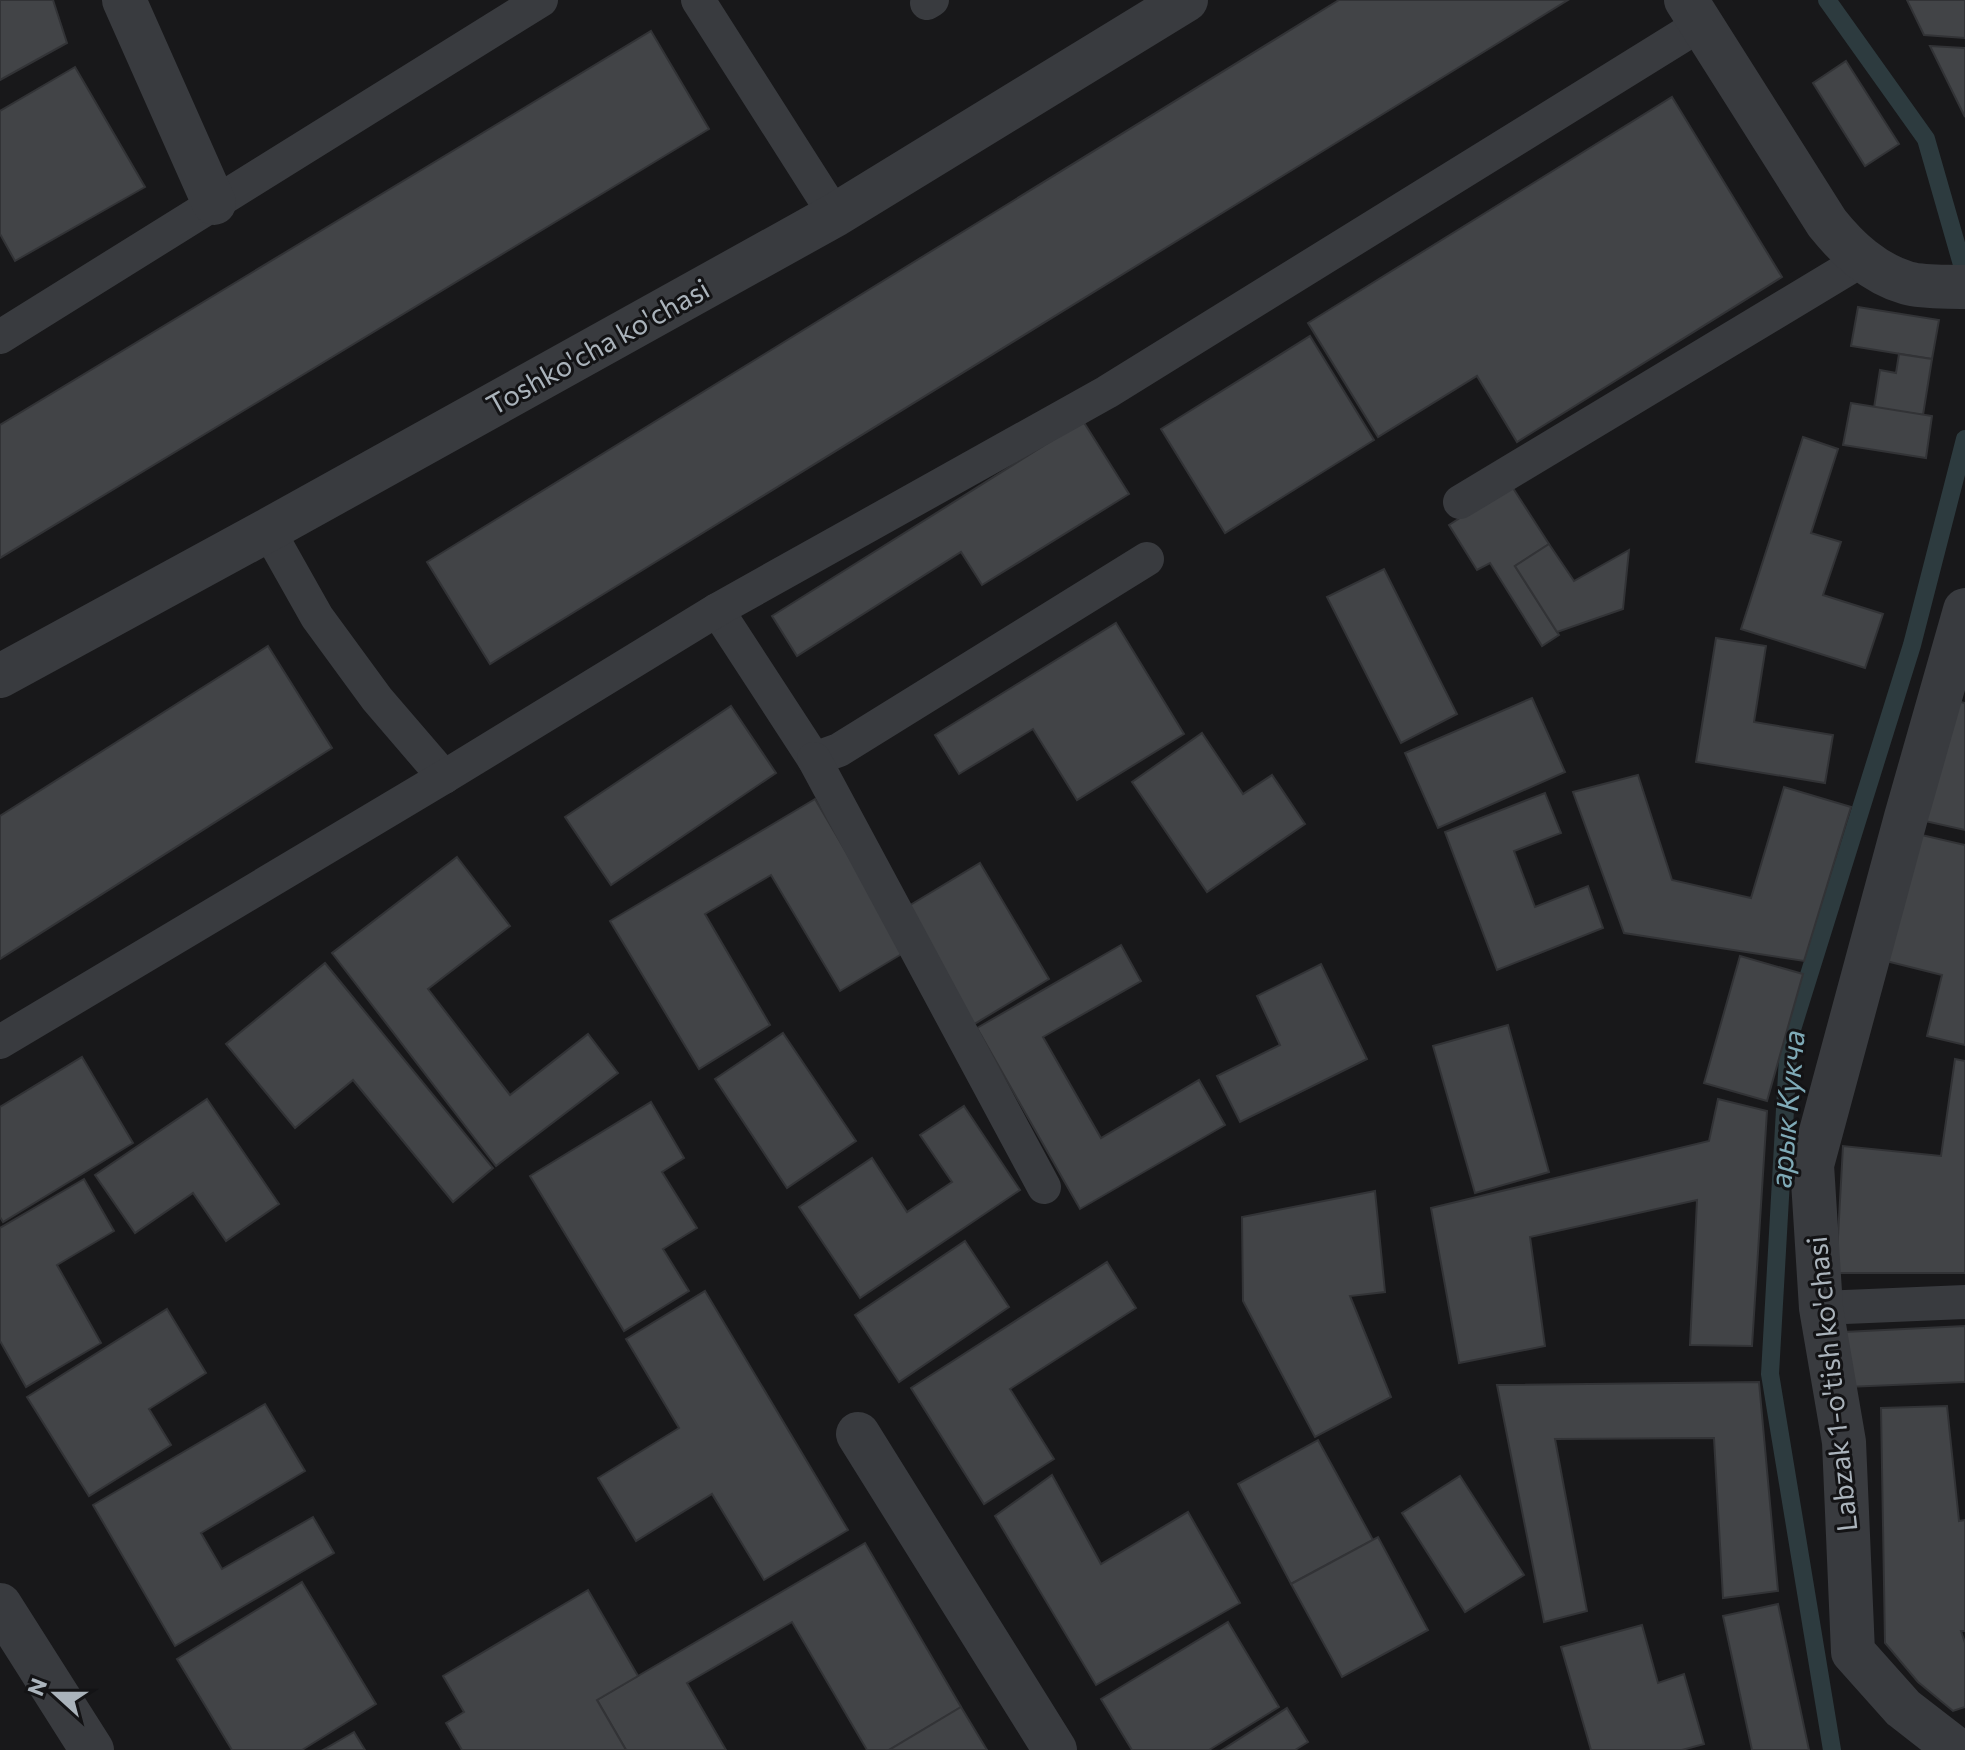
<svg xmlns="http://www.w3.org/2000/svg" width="1965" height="1750" font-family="Commissioner,sans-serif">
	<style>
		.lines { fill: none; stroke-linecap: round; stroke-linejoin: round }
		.stream { stroke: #2d3b3f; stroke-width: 18 }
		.building { fill: #424447; stroke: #323336; stroke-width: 2 }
		.service { stroke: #393b3f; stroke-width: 34 }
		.minor { stroke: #393b3f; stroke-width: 44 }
		.labels { text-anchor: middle; stroke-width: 6; stroke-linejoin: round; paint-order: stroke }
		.street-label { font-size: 28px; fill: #aab3bb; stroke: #131315 }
		.water-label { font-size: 30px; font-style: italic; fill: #7faab7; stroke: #131315 }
	</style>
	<rect width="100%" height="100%" fill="#18181a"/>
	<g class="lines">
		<g class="stream">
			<polyline points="1827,0 1926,139 1965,275"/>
			<polyline points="1832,1750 1770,1374 1789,1039 1912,645 1965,439"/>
		</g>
	</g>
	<g class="building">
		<polygon points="0,0 53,0 67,43 0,80"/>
		<polygon points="1339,0 1568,0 490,664 427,562"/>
		<polygon points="1907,0 1965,0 1965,38 1924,35"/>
		<polygon points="651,31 709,129 0,558 0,425"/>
		<polygon points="1930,46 1965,48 1965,117"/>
		<polygon points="1846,61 1899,144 1865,166 1813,83"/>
		<polygon points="75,67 145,187 15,261 0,234 0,111"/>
		<polygon points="1672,97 1782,277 1517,442 1477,376 1378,437 1308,323"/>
		<polygon points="1858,307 1939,320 1932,359 1851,346"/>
		<polygon points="1310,336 1374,440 1225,533 1161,429"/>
		<polygon points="1899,354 1932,359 1923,415 1874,408 1880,370 1896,373"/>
		<polygon points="1851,403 1932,416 1926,458 1843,445"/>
		<polygon points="1083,421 1129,494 982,585 961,552 797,656 772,616"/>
		<polygon points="1803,437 1838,449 1811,533 1841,542 1823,595 1883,614 1865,668 1741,629"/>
		<polygon points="1511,485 1549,544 1515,566 1559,635 1542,646 1490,563 1477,570 1449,525"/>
		<polygon points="1549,544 1574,581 1629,550 1623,609 1557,632 1515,566"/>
		<polygon points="1384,569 1457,714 1401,743 1327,597"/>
		<polygon points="1116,623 1184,734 1077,800 1033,729 959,774 935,735"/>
		<polygon points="1716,638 1766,646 1754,722 1833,735 1825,783 1696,762"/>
		<polygon points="268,646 332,748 0,959 0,816"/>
		<polygon points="1532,698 1565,772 1438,828 1405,753"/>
		<polygon points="1953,700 1965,703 1965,830 1925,821"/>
		<polygon points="731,706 776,773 611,885 565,817"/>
		<polygon points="1202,733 1243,794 1272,775 1305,824 1207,892 1132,782"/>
		<polygon points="1638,775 1672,880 1751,898 1784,787 1851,807 1804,961 1624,933 1573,792"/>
		<polygon points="1545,793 1561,833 1514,851 1535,907 1588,886 1603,928 1497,970 1445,832"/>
		<polygon points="815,799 905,952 840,991 771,875 705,914 770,1025 699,1069 610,921"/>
		<polygon points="1913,833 1965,845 1965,1045 1927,1036 1942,975 1882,960"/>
		<polygon points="457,857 510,926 428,989 510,1095 588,1034 618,1073 496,1166 332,953"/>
		<polygon points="980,863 1049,979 971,1026 902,910"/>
		<polygon points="1121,945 1141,981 1043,1037 1101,1138 1199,1080 1225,1125 1080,1209 977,1028"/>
		<polygon points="1740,956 1803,974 1767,1101 1704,1083"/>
		<polygon points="325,963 493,1168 453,1202 353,1080 295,1128 226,1044"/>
		<polygon points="1321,964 1367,1059 1240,1122 1217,1076 1280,1045 1257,996"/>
		<polygon points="1508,1025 1549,1172 1475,1193 1433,1046"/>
		<polygon points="783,1033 856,1141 787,1188 715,1079"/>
		<polygon points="82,1057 133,1143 3,1222 0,1217 0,1107"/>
		<polygon points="1955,1059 1965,1061 1965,1273 1836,1273 1843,1146 1941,1156"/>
		<polygon points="207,1099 279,1204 226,1241 193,1193 135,1233 95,1175"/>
		<polygon points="1718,1099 1767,1111 1752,1346 1690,1345 1697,1200 1530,1237 1545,1346 1459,1363 1431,1208 1709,1141"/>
		<polygon points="651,1102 684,1158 662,1172 697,1228 663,1249 689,1291 624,1331 530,1176"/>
		<polygon points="964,1106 1020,1190 860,1298 799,1207 872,1158 907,1212 952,1182 920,1135"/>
		<polygon points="84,1179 114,1231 57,1265 101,1343 26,1387 0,1341 0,1228"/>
		<polygon points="1375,1191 1385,1292 1350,1296 1391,1397 1315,1437 1243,1301 1242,1217"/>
		<polygon points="965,1241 1009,1307 899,1382 855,1315"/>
		<polygon points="1107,1262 1136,1308 1010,1389 1054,1459 984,1504 911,1388"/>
		<polygon points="705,1291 848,1530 764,1580 712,1494 636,1541 598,1478 679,1428 626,1339"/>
		<polygon points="167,1309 206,1373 149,1409 171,1445 89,1496 27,1397"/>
		<polygon points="1965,1326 1965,1382 1847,1387 1844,1332"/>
		<polygon points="1759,1382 1778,1591 1723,1598 1714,1438 1555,1439 1587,1611 1544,1622 1497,1385"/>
		<polygon points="265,1404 305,1471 201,1533 222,1569 313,1517 334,1553 175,1646 93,1505"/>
		<polygon points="1947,1406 1959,1521 1965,1520 1965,1631 1961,1631 1965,1643 1965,1707 1953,1711 1918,1682 1885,1643 1881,1408"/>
		<polygon points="1318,1440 1373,1540 1291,1584 1238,1484"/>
		<polygon points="1052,1475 1101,1564 1188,1512 1240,1603 1096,1685 995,1516"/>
		<polygon points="1460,1476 1524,1575 1465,1612 1402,1513"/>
		<polygon points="1378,1537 1428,1630 1342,1677 1291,1584"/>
		<polygon points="865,1543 961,1707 889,1750 867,1750 792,1622 687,1683 726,1750 626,1750 597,1700"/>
		<polygon points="302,1582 376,1704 302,1750 232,1750 177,1659"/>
		<polygon points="588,1590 638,1676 597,1700 626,1750 462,1750 446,1723 464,1712 443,1676"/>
		<polygon points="1778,1604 1809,1750 1752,1750 1723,1616"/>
		<polygon points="1228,1622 1279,1707 1209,1750 1132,1750 1101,1699"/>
		<polygon points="1642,1625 1658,1683 1684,1674 1704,1744 1682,1750 1591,1750 1561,1647"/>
		<polygon points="961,1707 987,1750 889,1750"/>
		<polygon points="1287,1708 1308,1742 1295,1750 1222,1750"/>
		<polygon points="354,1732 365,1750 323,1750"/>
	</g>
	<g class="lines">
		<g class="service">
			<polyline points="698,0 835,215"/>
			<polyline points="927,3 932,0"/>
			<polyline points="0,337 541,0"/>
			<polyline points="1460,502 1862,260"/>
			<polyline points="268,530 317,617 377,699 444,777"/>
			<polyline points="717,610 814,759 839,750 1147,559"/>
			<polyline points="814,759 1044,1187"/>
			<polyline points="0,1042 444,777 717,610 1107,392 1701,24"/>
			<polyline points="1821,1308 1965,1302"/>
		</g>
		<g class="minor">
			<polyline points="124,0 214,203"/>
			<path d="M1686 0 1827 223C1848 249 1873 273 1907 283 1925 288 1947 286 1965 287"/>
			<polyline points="0,676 268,530 835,215 1186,0"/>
			<polyline points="858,1434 1055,1750"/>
			<polyline points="0,1605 92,1750"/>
			<polyline points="1957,1750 1903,1708 1853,1652 1844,1442 1821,1308 1812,1165 1906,817 1965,610"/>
		</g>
	</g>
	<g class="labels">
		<g class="street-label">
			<text transform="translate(598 347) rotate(-29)" y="10">Toshko'cha ko'chasi</text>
			<text transform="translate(1832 1384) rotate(-96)" y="10">Labzak 1-o'tish ko'chasi</text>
		</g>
		<g class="water-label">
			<text transform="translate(1788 1109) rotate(-85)" y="10">арык Кукча</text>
		</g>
	</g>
	<g transform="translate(56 1694) rotate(291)" stroke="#131315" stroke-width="6" paint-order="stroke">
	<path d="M0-6L14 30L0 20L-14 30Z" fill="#aab3bb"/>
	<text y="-12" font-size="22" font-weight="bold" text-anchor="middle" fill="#aab3bb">N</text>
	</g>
</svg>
